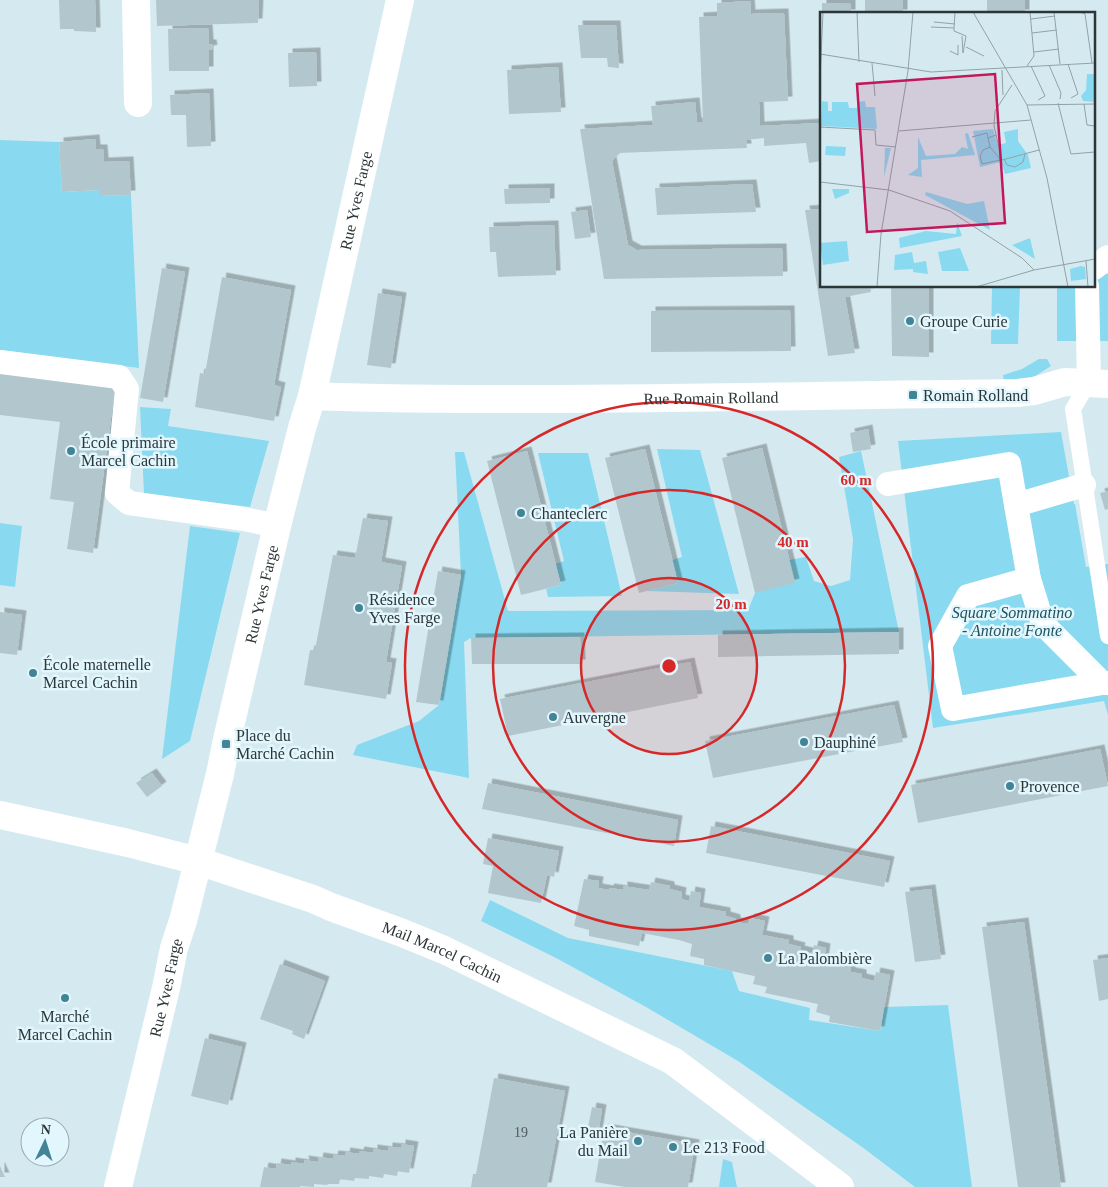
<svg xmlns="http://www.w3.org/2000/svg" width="1108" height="1187" font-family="'Times New Roman',serif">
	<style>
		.green { fill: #89daf0 }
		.building { fill: #b2c7cd; filter: url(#shadow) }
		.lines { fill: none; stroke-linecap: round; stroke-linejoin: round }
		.service { stroke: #fff; stroke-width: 16 }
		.pedestrian { stroke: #fff; stroke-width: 24 }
		.minor { stroke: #fff; stroke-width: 28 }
		.ring { fill: none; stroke: #d62828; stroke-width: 2.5 }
		.poi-dot { fill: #428495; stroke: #e2f7fd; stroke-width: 2 }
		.labels { text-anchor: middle; stroke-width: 5; stroke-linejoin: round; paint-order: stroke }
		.number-label { font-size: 14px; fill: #4e5a5c }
		.street-label { font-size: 16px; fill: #2c3537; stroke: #e2f7fd }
		.poi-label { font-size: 16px; fill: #2c3537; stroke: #e2f7fd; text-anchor: start }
		.park-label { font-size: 16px; font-style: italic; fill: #1e505c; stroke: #e2f7fd }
		.inset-road { fill: none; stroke: #91a2a6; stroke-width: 1 }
		.view { fill: #c2185b; fill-opacity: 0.15; stroke: #c2185b; stroke-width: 2.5 }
		.inset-edge { fill: none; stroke: #2c3537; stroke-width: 2.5 }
		.centre { fill: #d62828; stroke: #e2f7fd; stroke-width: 2.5 }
		.ring-label { font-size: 15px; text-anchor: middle; font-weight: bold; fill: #d62828; stroke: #e2f7fd; stroke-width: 5; stroke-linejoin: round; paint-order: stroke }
	</style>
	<defs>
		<filter id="shadow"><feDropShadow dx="4.5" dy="-4.5" stdDeviation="0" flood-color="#0004"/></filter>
	</defs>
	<rect width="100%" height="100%" fill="#d5eaf0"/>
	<g class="green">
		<polygon points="0,140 59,142 62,192 99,190 99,196 131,195 139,368 0,350"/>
		<polygon points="1094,274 1108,274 1108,341 1057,341 1057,286 1094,286"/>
		<polygon points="992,286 1020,286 1018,344 991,344"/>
		<polygon points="1039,359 1047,359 1051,366 1034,377 1004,384 1003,375 1022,369"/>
		<polygon points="140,407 171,409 168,426 269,441 250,507 144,494"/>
		<polygon points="1061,432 1074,504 1075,504 1086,567 1108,564 1108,715 1104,701 933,728 898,441"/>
		<polygon points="657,449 700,450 739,594 646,591 678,583 672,560 682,557"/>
		<polygon points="861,451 899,632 471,638 464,642 469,778 353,755 357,745 419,721 439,705 461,575 455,452 464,452 508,611 748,610 755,593 789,560 806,557 814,581 831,586 850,580 853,539 839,457"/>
		<polygon points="538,453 588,453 622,596 548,597 546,589 561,585 555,564 564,561"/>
		<polygon points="0,523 22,526 15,587 0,585"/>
		<polygon points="190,526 240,533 190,741 162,759"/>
		<polygon points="490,900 568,938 732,971 739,991 810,1008 809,1020 880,1031 884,1007 948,1005 972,1187 915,1187 862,1147 738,1061 646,1007 556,958 481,921"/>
		<polygon points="723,1159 732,1162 737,1187 719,1187"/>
	</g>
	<g class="building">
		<polygon points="59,0 95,0 96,32 74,31 74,29 60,29"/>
		<polygon points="156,0 259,0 258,23 157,26"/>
		<rect x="865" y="0" width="38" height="14"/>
		<rect x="987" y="0" width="38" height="14"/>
		<polygon points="750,1 751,14 784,13 788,101 759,102 760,126 820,123 822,138 822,161 809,163 806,143 764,146 764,138 746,140 747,148 619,153 612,161 628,245 637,250 782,248 783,276 604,279 580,129 653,125 651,106 695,102 697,122 703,122 699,17 717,16 717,3"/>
		<polygon points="822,3 851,4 851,14 822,14"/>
		<polygon points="578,25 616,25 619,68 608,67 607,58 581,58"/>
		<polygon points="208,28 209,44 212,44 213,49 209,50 209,71 169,71 168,29"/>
		<polygon points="316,52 317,86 289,87 288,53"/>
		<polygon points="558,67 561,112 509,114 507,70"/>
		<polygon points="209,93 211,146 187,147 186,115 171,115 170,95"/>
		<polygon points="95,139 96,149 103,149 104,162 129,161 131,195 99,196 99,190 62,192 59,142"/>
		<polygon points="752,184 756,212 657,215 655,188"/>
		<polygon points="550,188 550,203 505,204 504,189"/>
		<polygon points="822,209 822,286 870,286 871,292 845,297 855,353 828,356 805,210"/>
		<polygon points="587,210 591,237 575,239 571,212"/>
		<polygon points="554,225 556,275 498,277 496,252 490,252 489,227"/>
		<polygon points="162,268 185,272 163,402 140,398"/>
		<polygon points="222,277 291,290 274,385 281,387 274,421 195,407 200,373 205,374"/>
		<polygon points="891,286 929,286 929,357 892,356"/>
		<polygon points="378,293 402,297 391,368 367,365"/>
		<polygon points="790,310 791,351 651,352 651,311"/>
		<polygon points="0,373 115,388 93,553 67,549 74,502 50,499 60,422 0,415"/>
		<polygon points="868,429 871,449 853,452 850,433"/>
		<polygon points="762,448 795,583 755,593 722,458"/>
		<polygon points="645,449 678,583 639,593 605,458"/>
		<polygon points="527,451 561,585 521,595 487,461"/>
		<polygon points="1108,491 1108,509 1105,510 1100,493"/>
		<polygon points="363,518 388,521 381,562 402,566 386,662 392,663 386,699 304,685 310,650 315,650 333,555 355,558"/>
		<polygon points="438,571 461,575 439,705 416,702"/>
		<polygon points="0,612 22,615 17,655 0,653"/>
		<polygon points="899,632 899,654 718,657 718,635"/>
		<polygon points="580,637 581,664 472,664 471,638"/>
		<polygon points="690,662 698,698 508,736 500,699"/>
		<polygon points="894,705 903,742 713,778 705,741"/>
		<polygon points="1100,749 1108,786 918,823 911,785"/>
		<polygon points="152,773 162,786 147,797 136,783"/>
		<polygon points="488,783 678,820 674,846 482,809"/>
		<polygon points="711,826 890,861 884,887 706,853"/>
		<polygon points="488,838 559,851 554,877 547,875 541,903 488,893 493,866 483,864"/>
		<polygon points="584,879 599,881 598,888 609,890 610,888 623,890 623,886 649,890 651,882 670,886 670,889 682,892 681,899 689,901 691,891 701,893 699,907 726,912 726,916 736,919 736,922 748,924 750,918 765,921 762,935 789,940 789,944 801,947 800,950 812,953 814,945 826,948 824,962 851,968 851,972 862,974 862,978 874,981 876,972 890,975 880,1031 829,1022 830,1016 816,1012 818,1004 765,993 767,987 753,984 755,977 754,976 704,965 704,959 690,956 692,944 679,940 642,933 639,946 589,936 589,930 574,926"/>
		<polygon points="931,889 941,959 915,962 905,892"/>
		<polygon points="1024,922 1061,1187 1018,1187 982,927"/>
		<polygon points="1108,958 1108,999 1099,1001 1093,960"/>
		<polygon points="280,964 325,981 304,1039 292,1034 293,1031 260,1019"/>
		<polygon points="205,1038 242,1047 228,1105 191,1096"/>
		<polygon points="494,1078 565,1091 547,1187 471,1187 473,1174 476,1174"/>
		<polygon points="592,1107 602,1109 598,1134 587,1132"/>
		<polygon points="604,1128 695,1144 688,1187 625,1187 595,1182"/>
		<polygon points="401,1144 414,1146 409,1173 398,1171 397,1176 384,1174 383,1178 369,1176 369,1179 355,1178 354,1181 340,1179 339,1184 328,1184 327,1185 314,1184 314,1187 300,1186 300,1187 260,1187 264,1167 276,1169 277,1163 291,1165 291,1162 305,1164 304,1160 318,1162 319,1157 333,1159 334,1155 345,1156 346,1152 359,1154 360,1151 373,1153 373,1149 388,1151 388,1147 401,1148"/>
		<polygon points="0,1166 5,1177 0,1177"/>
	</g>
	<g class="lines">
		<polyline class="service" points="1089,382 1073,409 1108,636"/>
		<g class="pedestrian">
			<polyline points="1094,268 1108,257"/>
			<polyline points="1087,286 1089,382"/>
			<polyline points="0,362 119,377 127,389 117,493 129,503 244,519 277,526"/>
			<polyline points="888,484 1009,464 1016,505"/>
			<polyline points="1084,485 1016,505 1029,579 968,596 940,646 953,709 1102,683"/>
			<polyline points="1029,579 1043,624 1102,683 1108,683"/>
		</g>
		<g class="minor">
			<polyline points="136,0 138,103"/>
			<path id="s1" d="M312 396C378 399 444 399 509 399 679 399 848 395 1017 393L1034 391 1065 382 1108 384"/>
			<path id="s2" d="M0 815 128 843 198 861 313 899 331 907 400 932 444 950 673 1061 840 1187"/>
			<path id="s3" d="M118 1187 166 988 174 948 183 921 220 774 226 744 277 526 302 428 312 396 400 0"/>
		</g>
	</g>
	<circle cx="669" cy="666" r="88" fill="#d62828" fill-opacity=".12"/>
	<g class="ring">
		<circle cx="669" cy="666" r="88"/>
		<circle cx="669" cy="666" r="176"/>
		<circle cx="669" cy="666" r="264"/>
	</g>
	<g class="poi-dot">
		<circle cx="910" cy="321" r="5"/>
		<rect x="908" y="390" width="10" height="10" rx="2.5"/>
		<circle cx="71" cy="451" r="5"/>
		<circle cx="521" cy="513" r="5"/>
		<circle cx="359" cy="608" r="5"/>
		<circle cx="33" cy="673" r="5"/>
		<circle cx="553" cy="717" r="5"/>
		<circle cx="804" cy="742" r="5"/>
		<rect x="221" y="739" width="10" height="10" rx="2.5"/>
		<circle cx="1010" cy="786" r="5"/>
		<circle cx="768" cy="958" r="5"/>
		<circle cx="65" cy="998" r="5"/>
		<circle cx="638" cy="1141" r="5"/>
		<circle cx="673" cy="1147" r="5"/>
	</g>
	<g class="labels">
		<g class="number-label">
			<text x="521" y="1137">19</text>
		</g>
		<g class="street-label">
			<text dy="6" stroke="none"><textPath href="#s3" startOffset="1015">Rue Yves Farge</textPath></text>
			<text dy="6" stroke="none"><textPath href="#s1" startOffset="399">Rue Romain Rolland</textPath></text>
			<text dy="6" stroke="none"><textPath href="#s3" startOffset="610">Rue Yves Farge</textPath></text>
			<text dy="6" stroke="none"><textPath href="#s2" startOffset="464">Mail Marcel Cachin</textPath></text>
			<text dy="6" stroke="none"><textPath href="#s3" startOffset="205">Rue Yves Farge</textPath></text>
		</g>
		<g class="poi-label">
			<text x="920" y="327">Groupe Curie</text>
			<text x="923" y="401">Romain Rolland</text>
			<text x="81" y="448">École primaire<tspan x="81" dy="18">Marcel Cachin</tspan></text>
			<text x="531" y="519">Chanteclerc</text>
			<text x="369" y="605">Résidence<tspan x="369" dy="18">Yves Farge</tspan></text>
			<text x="43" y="670">École maternelle<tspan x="43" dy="18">Marcel Cachin</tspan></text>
			<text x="563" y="723">Auvergne</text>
			<text x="236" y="741">Place du<tspan x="236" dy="18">Marché Cachin</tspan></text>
			<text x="814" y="748">Dauphiné</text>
			<text x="1020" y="792">Provence</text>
			<text x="778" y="964">La Palombière</text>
			<text x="65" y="1022" text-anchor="middle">Marché<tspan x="65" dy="18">Marcel Cachin</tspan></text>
			<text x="628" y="1138" text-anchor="end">La Panière<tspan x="628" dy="18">du Mail</tspan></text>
			<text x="683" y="1153">Le 213 Food</text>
		</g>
		<g class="park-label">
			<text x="1012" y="618">Square Sommatino<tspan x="1012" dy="18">- Antoine Fonte</tspan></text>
		</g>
	</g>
	<g transform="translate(820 12)">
		<rect width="275" height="275" fill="#d5eaf0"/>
		<path d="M267 62H275V90L263 89 261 84 266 78ZM2 89 8 90V99H12V90H28L29 96H37L38 90 45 89 46 95H55L57 117 1 114ZM173 117 178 133 186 131 184 120 198 117V129L208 143 211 156 185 162 181 150 160 155 153 119ZM148 121 155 143 101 148 102 165 88 163 98 156V125L106 144 135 142 142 135 148 137 145 122ZM6 134 26 135 25 144 5 143ZM65 136H71L64 165ZM12 177H29V181L15 187ZM106 180 147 192 164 189 170 218 105 183ZM137 210 142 224 80 236 79 226 106 219 136 222ZM210 226 215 247 192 233ZM27 229 29 249 3 253 0 231ZM140 236 149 259H122L118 240ZM92 240 94 251 106 249 108 262 93 260V257L74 258 75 243ZM261 254 265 255 266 267 251 269 250 257Z" fill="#89daf0"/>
		<path class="inset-road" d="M37 0 39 50M153 0 207 93 227 166 248 275M234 0 240 52M260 0 265 2 272 51M211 7 235 4M114 10 135 12M111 15 134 16 135 0M134 16V19L146 24 143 41 142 24M212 21 237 18M146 35 164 44M130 39 138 43V33M214 40 239 37M0 42 111 60 275 51M52 51 55 84M248 52 258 82 251 86M229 53 241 81 240 87M207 54 214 44 210 0M211 54 225 84 218 88M182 58 183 83M0 67 3 0M192 73 175 99 174 114 182 148 219 138M238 91 251 142 275 140M264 92 267 113 275 114M207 93 275 92M0 115 55 118 56 133 76 135M79 119 211 108M176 123 168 126 170 135 163 138 160 144 162 152 180 148M152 125 167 121 168 126M170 135 181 148M184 147 187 153 195 155 203 150 205 142M0 170 69 178 130 199 202 246 214 258M266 249 268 275M57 275 61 222 88 59 93 0M156 275 214 258 275 247"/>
		<path class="view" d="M175 62 185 211 47 220 37 72Z"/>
		<rect width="275" height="275" class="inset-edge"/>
	</g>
	<circle cx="669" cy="666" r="8" class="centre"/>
	<g class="ring-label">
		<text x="856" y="485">60 m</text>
		<text x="793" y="547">40 m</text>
		<text x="731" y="609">20 m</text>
	</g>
	<g transform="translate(45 1142) rotate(4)"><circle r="24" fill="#e2f7fd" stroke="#99a9ae"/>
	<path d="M0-4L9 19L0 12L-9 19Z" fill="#428495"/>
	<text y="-8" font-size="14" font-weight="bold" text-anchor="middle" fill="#2c3537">N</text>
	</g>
</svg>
